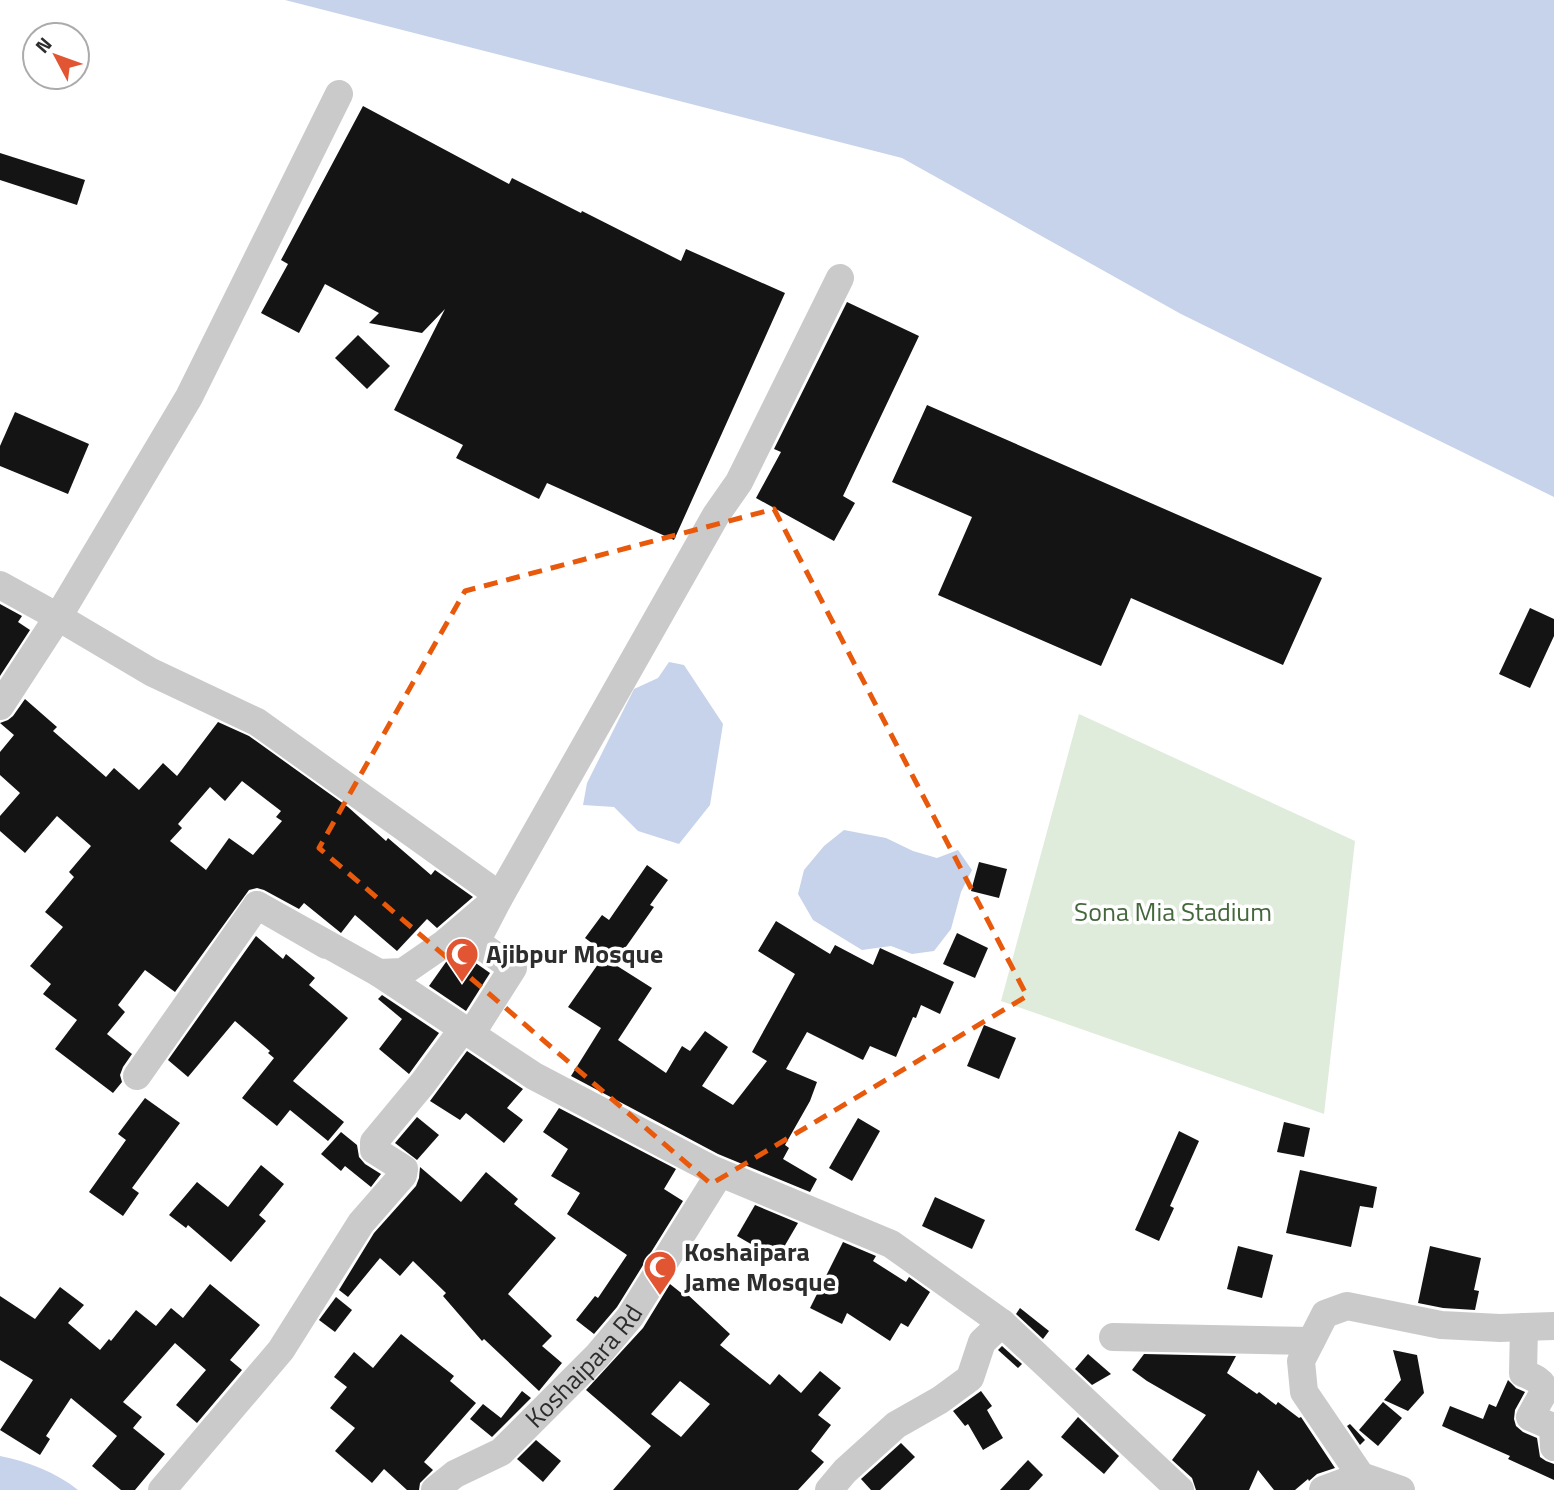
<svg xmlns="http://www.w3.org/2000/svg" width="1554" height="1490" font-family="'Titillium Web',sans-serif">
	<style>
		.green { fill: #dfebdb }
		.water { fill: #c7d3ea }
		.building { fill: #141414; fill-rule: evenodd }
		.lines { fill: none; stroke-linecap: round; stroke-linejoin: round }
		.minor { stroke: #cacaca; stroke-width: 28 }
		.marked { fill: none; stroke: #e8590c; stroke-width: 5; stroke-dasharray: 14 9; stroke-linejoin: round }
		.labels { text-anchor: middle; stroke-width: 7; stroke-linejoin: round; paint-order: stroke }
		.park-label { font-size: 26px; fill: #44683c; stroke: #fff }
		.poi-label { font-size: 26px; font-weight: bold; fill: #2d2d2d; stroke: #fff; text-anchor: start }
		.street-label { font-size: 26px; fill: #2d2d2d; stroke: #fff }
	</style>
	<rect width="100%" height="100%" fill="#fff"/>
	<polygon class="green" points="1079,714 1355,841 1324,1114 1001,1001"/>
	<g class="water">
		<polygon points="285,0 1554,0 1554,497 1181,314 902,158"/>
		<polygon points="669,662 684,665 723,724 710,805 679,844 638,831 614,807 583,805 587,783 634,689 658,678"/>
		<polygon points="844,830 886,838 913,851 937,858 958,850 972,870 961,892 951,929 934,951 912,954 891,946 862,950 813,920 798,894 804,870 824,846"/>
		<path d="M0 1456C27 1461 57 1473 78 1490H0Z"/>
	</g>
	<g class="building">
		<polygon points="363,106 509,184 512,178 581,213 582,211 681,261 686,249 785,293 674,540 547,483 539,499 456,458 463,445 394,410 445,309 422,333 369,323 379,313 325,284 299,333 261,313 288,264 281,260"/>
		<polygon points="0,153 85,180 77,205 0,180"/>
		<polygon points="847,302 919,336 843,496 855,503 834,541 756,498 781,452 774,449"/>
		<polygon points="358,335 390,366 367,389 335,358"/>
		<polygon points="927,405 1322,578 1283,665 1131,598 1101,666 938,595 972,517 892,482"/>
		<polygon points="15,412 89,444 68,494 0,466 0,446"/>
		<polygon points="0,604 22,616 18,622 30,630 0,676"/>
		<polygon points="1530,608 1554,619 1554,636 1530,688 1499,674"/>
		<path d="M25 699 57 727 53 731 106 777 114 768 139 790 163 763 177 776 218 722 249 736 348 807 386 841 388 838 431 875 435 870 473 897 437 928 427 919 397 951 355 915 341 933 304 903 299 909 264 890 257 888 249 890 175 992 145 970 118 1005 125 1012 107 1034 132 1054 123 1067 120 1075 122 1082 113 1093 55 1049 77 1020 43 994 51 984 30 966 63 927 45 912 74 877 69 872 91 846 57 816 25 853 0 831V816L20 793 0 775V752L14 735 0 723 8 720 13 716ZM242 781 281 811 276 817 282 821 253 855 229 838 206 870 170 841 182 828 178 824 210 787 225 801Z"/>
		<polygon points="979,862 1007,869 999,898 971,891"/>
		<polygon points="647,865 668,880 650,905 654,907 616,961 585,938 602,915 609,920"/>
		<polygon points="776,921 830,954 835,945 873,965 880,948 954,982 940,1014 921,1005 916,1018 913,1017 896,1057 870,1046 863,1060 807,1032 786,1069 817,1082 810,1101 785,1145 789,1148 783,1159 817,1179 810,1192 718,1154 571,1076 601,1028 568,1007 603,957 652,988 618,1040 666,1073 682,1046 690,1051 705,1031 728,1047 702,1086 733,1105 767,1061 752,1052 795,974 758,951"/>
		<polygon points="957,933 988,948 975,978 943,964"/>
		<polygon points="256,936 283,959 286,954 315,978 309,985 348,1018 293,1081 344,1122 328,1141 290,1110 277,1126 242,1098 274,1058 268,1053 270,1051 235,1021 188,1077 168,1060"/>
		<polygon points="460,952 490,973 466,1011 429,986 446,962"/>
		<polygon points="382,995 439,1033 409,1074 379,1049 402,1019 378,999"/>
		<polygon points="984,1025 1016,1038 999,1079 967,1066"/>
		<polygon points="467,1051 523,1089 507,1108 523,1120 504,1143 466,1113 460,1120 430,1101"/>
		<polygon points="145,1098 180,1123 132,1188 139,1193 123,1216 89,1192 126,1140 118,1134"/>
		<polygon points="559,1108 676,1169 664,1189 683,1201 617,1307 594,1334 576,1320 595,1296 598,1298 627,1255 567,1214 580,1193 551,1176 568,1149 543,1132"/>
		<polygon points="417,1117 439,1135 417,1160 395,1143"/>
		<polygon points="858,1118 880,1131 852,1181 829,1168"/>
		<polygon points="1284,1122 1310,1128 1304,1157 1277,1152"/>
		<polygon points="1179,1131 1199,1141 1170,1206 1174,1208 1159,1241 1135,1230"/>
		<polygon points="341,1132 357,1145 359,1157 365,1164 381,1174 371,1187 345,1166 341,1171 321,1154"/>
		<polygon points="261,1165 284,1184 259,1215 266,1221 231,1262 188,1225 186,1228 169,1215 197,1182 228,1207"/>
		<polygon points="420,1167 461,1202 486,1172 518,1199 514,1204 556,1238 508,1294 552,1336 542,1346 562,1363 539,1391 484,1339 482,1341 443,1296 446,1293 413,1261 400,1276 380,1258 348,1297 339,1290 374,1233 416,1186 419,1178"/>
		<polygon points="1300,1170 1377,1187 1373,1208 1360,1206 1351,1247 1286,1233"/>
		<polygon points="935,1197 985,1220 972,1249 922,1226"/>
		<polygon points="755,1205 798,1223 777,1259 737,1236"/>
		<polygon points="843,1242 876,1256 873,1261 906,1282 909,1277 930,1292 908,1327 901,1323 890,1341 847,1313 842,1324 810,1308"/>
		<polygon points="1238,1246 1273,1255 1262,1298 1227,1289"/>
		<polygon points="1430,1246 1481,1258 1474,1290 1479,1291 1475,1310 1443,1308 1418,1303"/>
		<polygon points="210,1284 260,1325 230,1360 242,1370 197,1423 176,1405 206,1370 175,1343 123,1402 142,1417 133,1428 165,1454 135,1490 121,1490 92,1466 117,1436 71,1398 46,1436 50,1439 40,1455 0,1430 33,1380 0,1360 0,1296 35,1319 60,1287 84,1305 68,1323 100,1350 109,1339 111,1341 136,1310 156,1326 171,1308 183,1318"/>
		<path d="M670 1284 685 1296 687 1294 730 1334 720 1345 770 1385 779 1374 801 1393 820 1371 841 1388 818 1415 831 1425 811 1451 824 1462 798 1490H613L651 1446 586 1390 643 1328ZM680 1381 710 1404 681 1437 651 1414Z"/>
		<polygon points="336,1297 352,1310 335,1332 319,1320"/>
		<polygon points="1020,1308 1049,1331 1043,1339 1016,1314"/>
		<polygon points="401,1334 454,1376 450,1381 476,1403 424,1462 433,1470 420,1483 419,1490 407,1490 384,1469 372,1483 335,1451 355,1428 330,1408 347,1387 334,1377 354,1352 373,1368"/>
		<polygon points="1002,1346 1022,1364 1018,1368 998,1350"/>
		<polygon points="1393,1350 1417,1355 1424,1393 1408,1411 1384,1400 1401,1380"/>
		<polygon points="1088,1354 1111,1374 1092,1385 1075,1369"/>
		<polygon points="1144,1354 1236,1356 1227,1373 1257,1394 1259,1392 1276,1405 1278,1402 1299,1418 1301,1417 1335,1468 1317,1474 1309,1481 1308,1479 1295,1490 1274,1490 1258,1470 1249,1490 1196,1490 1192,1478 1172,1460 1206,1415 1147,1381 1132,1370"/>
		<polygon points="1508,1380 1516,1388 1525,1392 1515,1410 1514,1419 1516,1426 1523,1432 1537,1438 1540,1457 1546,1461 1554,1464 1554,1480 1508,1459 1510,1456 1442,1426 1450,1406 1483,1419 1489,1404 1496,1407"/>
		<polygon points="522,1391 531,1398 492,1437 470,1419 483,1404 501,1418"/>
		<polygon points="981,1391 992,1406 987,1410 1003,1438 983,1450 968,1424 965,1426 953,1411"/>
		<polygon points="1383,1402 1402,1418 1378,1446 1359,1430"/>
		<polygon points="1078,1417 1119,1456 1104,1474 1061,1437"/>
		<polygon points="1350,1424 1365,1440 1360,1445 1347,1426"/>
		<polygon points="536,1440 561,1461 543,1482 517,1459"/>
		<polygon points="901,1443 915,1457 880,1490 871,1490 861,1479"/>
		<polygon points="1028,1460 1043,1475 1029,1490 1000,1490"/>
	</g>
	<g class="lines">
		<g class="minor">
			<polyline points="0,585 58,617 189,397 339,94"/>
			<polyline points="0,706 58,617 151,672 257,722 500,896 445,943 403,972 379,973 257,905 326,945"/>
			<polyline points="379,973 534,1076 711,1169 891,1244 1002,1323 1180,1490"/>
			<polyline points="471,1034 513,968 476,942 500,896 716,515 739,482 840,278"/>
			<polyline points="137,1076 257,905"/>
			<path d="M1524 1327 1523 1373C1532 1377 1542 1380 1545 1390L1530 1417 1553 1427 1554 1447"/>
			<polyline points="1113,1337 1311,1341"/>
			<polyline points="162,1490 281,1350 361,1223 403,1175 404,1169 374,1150 374,1142 423,1083 463,1029"/>
			<path id="s1" d="M435 1490 455 1474 501 1452 597 1356 630 1317 720 1173"/>
			<polyline points="829,1490 845,1471 896,1425 940,1400 970,1378 982,1342 1002,1323"/>
			<polyline points="1323,1490 1361,1476"/>
			<polyline points="1401,1490 1361,1476 1304,1392 1301,1361 1325,1314 1347,1306 1441,1325 1500,1328 1554,1326"/>
		</g>
	</g>
	<path class="marked" d="M774 509 1027 996 711 1184 319 848 465 591Z"/>
	<defs>
		<symbol id="mosque-pin" viewBox="-11 -11 22 30"><path d="M0 17L-7.5 6A9.5 9.5 0 1 1 7.5 6Z" fill="#e25532" stroke="#fff"/><path d="M3.5-4.9A6 6 0 1 0 3.5 4.9A5 5 0 1 1 3.5-4.9Z" fill="#fff"/></symbol>
	</defs>
	<g fill-rule="evenodd">
		<use href="#mosque-pin" x="443" y="935" width="38" height="52"/>
		<use href="#mosque-pin" x="641" y="1248" width="38" height="52"/>
	</g>
	<g class="labels">
		<g class="park-label">
			<text x="1173" y="921">Sona Mia Stadium</text>
		</g>
		<g class="poi-label">
			<text x="486" y="963">Ajibpur Mosque</text>
			<text x="684" y="1261">Koshaipara<tspan x="684" dy="30">Jame Mosque</tspan></text>
		</g>
		<g class="street-label">
			<text dy="9" stroke="none"><textPath href="#s1" startOffset="196">Koshaipara Rd</textPath></text>
		</g>
	</g>
	<g transform="translate(56 56) rotate(311)"><circle r="33" fill="#ffffff" stroke="#ababab" stroke-width="2"/>
	<path d="M0-5L12 26L0 18L-12 26Z" fill="#e25532"/>
	<text y="-10" font-size="19" font-weight="bold" text-anchor="middle" fill="#2d2d2d">N</text>
	</g>
</svg>
